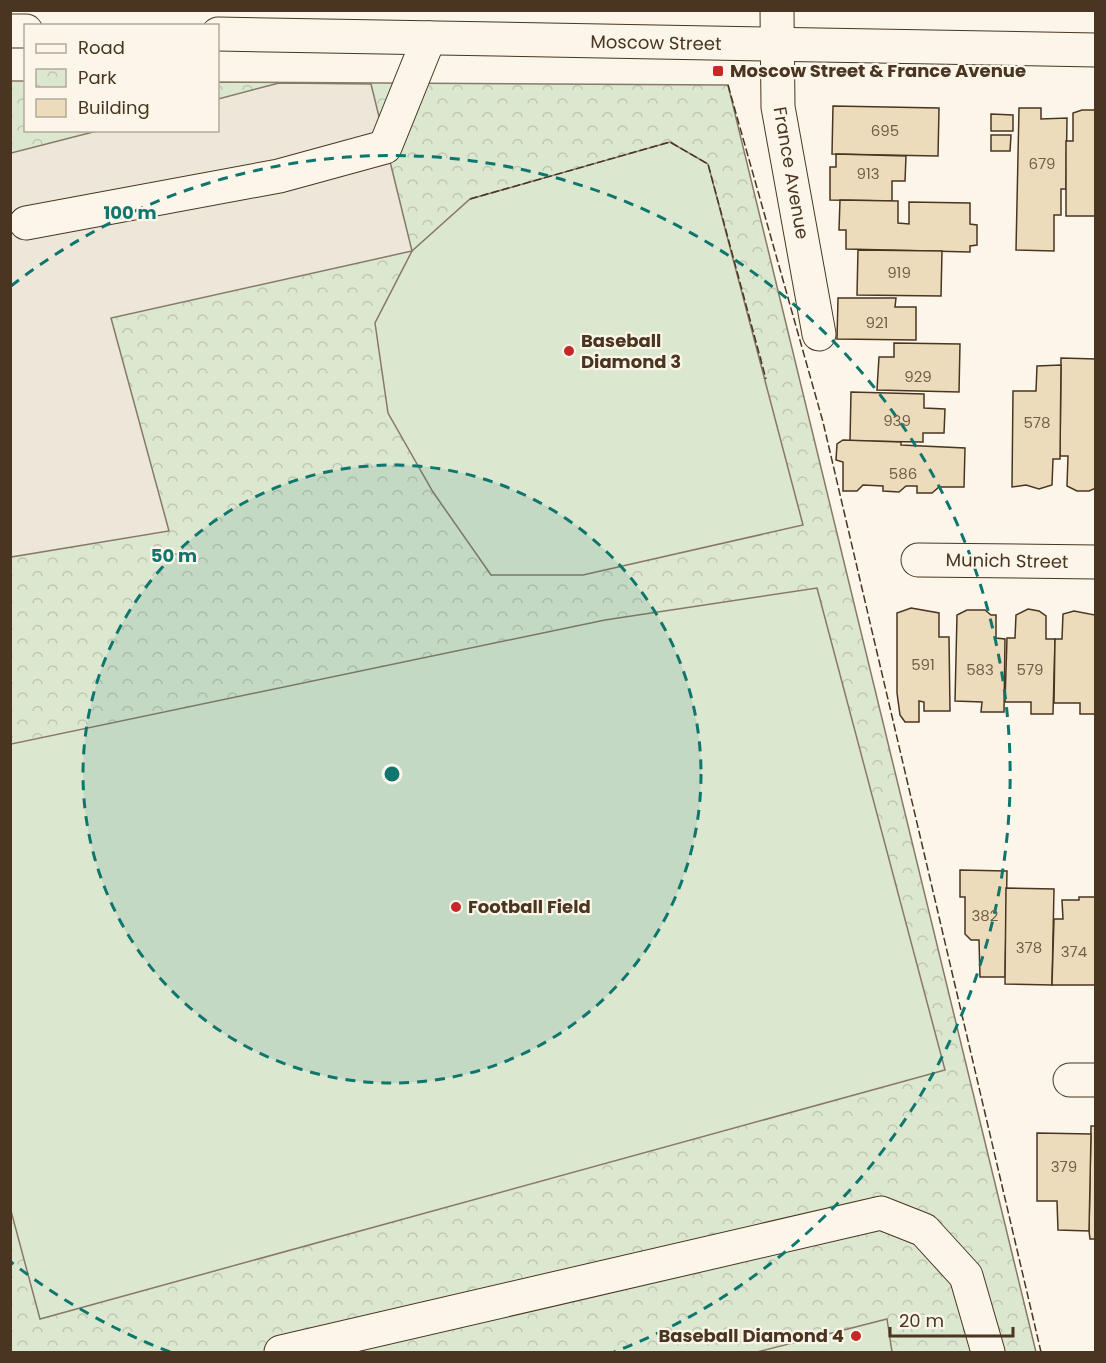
<svg xmlns="http://www.w3.org/2000/svg" width="1106" height="1363" font-family="Poppins,sans-serif">
	<style>
		.park { fill: url(#park-crowns); stroke: #887966; stroke-width: 1.5 }
		.garden { fill: #dce7d0; stroke: #887966; stroke-width: 1.5 }
		.parking { fill: #ede7d9; stroke: #887966; stroke-width: 1.5 }
		.building { fill: #ecdcbc; stroke: #4a3520; stroke-width: 1.5 }
		.lines { fill: none; stroke-linecap: round; stroke-linejoin: round }
		.minor-casing { stroke: #4a3520; stroke-width: 35 }
		.minor { stroke: #fbf6e9; stroke-width: 33 }
		.fence { stroke: #4a3520; stroke-width: 1.5; stroke-dasharray: 8 3; stroke-linecap: butt }
		.ring { fill: none; stroke: #0f766e; stroke-width: 3; stroke-dasharray: 10 8 }
		.poi-dot { fill: #c62828; stroke: #fbf6e9; stroke-width: 2 }
		.labels { text-anchor: middle; stroke-width: 4.5; stroke-linejoin: round; paint-order: stroke }
		.number-label { font-size: 15px; fill: #725f47 }
		.street-label { font-size: 18px; fill: #4a3520; stroke: #fbf6e9 }
		.poi-label { font-size: 18px; font-weight: bold; fill: #4a3520; stroke: #fbf6e9; text-anchor: start }
		.centre { fill: #0f766e; stroke: #fbf6e9; stroke-width: 3 }
		.ring-label { font-size: 18px; text-anchor: middle; font-weight: bold; fill: #0f766e; stroke: #fbf6e9; stroke-width: 4.5; stroke-linejoin: round; paint-order: stroke }
	</style>
	<defs>
		<pattern id="park-crowns" width="20" height="18" patternUnits="userSpaceOnUse" patternTransform="scale(1.5)"><rect width="20" height="18" fill="#dce7d0"/><path d="M2 6a3 3 0 1 1 6 0M12 15a3 3 0 1 1 6 0" fill="none" stroke="#bec7b2"/></pattern>
	</defs>
	<rect width="100%" height="100%" fill="#fbf6e9"/>
	<polygon class="park" points="11,81 25,81 26,130 218,130 218,82 728,85 1036,1352 11,1352"/>
	<g class="garden">
		<polygon points="670,142 708,164 803,525 583,575 491,575 433,492 388,413 375,323 412,251 470,199"/>
		<polygon points="817,588 945,1070 40,1319 11,1211 11,744 605,620"/>
		<polygon points="887,1319 892,1352 757,1352"/>
	</g>
	<polygon class="parking" points="279,83 371,84 412,251 111,318 169,531 11,557 11,153 97,131 218,130 218,99"/>
	<g class="building">
		<polygon points="833,106 939,108 938,156 832,154"/>
		<polygon points="1019,108 1041,108 1041,119 1067,118 1066,189 1061,189 1061,215 1054,215 1054,251 1016,250"/>
		<polygon points="1082,110 1096,110 1096,216 1066,216 1066,141 1073,141 1073,113"/>
		<polygon points="991,114 1013,115 1013,131 991,131"/>
		<polygon points="991,135 1011,135 1010,151 991,151"/>
		<polygon points="836,154 906,156 905,181 892,181 892,201 830,200 830,167 836,167"/>
		<polygon points="840,200 898,201 898,223 909,224 909,202 970,203 970,224 977,225 977,245 970,246 970,252 846,249 846,230 839,230"/>
		<polygon points="858,250 942,251 941,296 857,295"/>
		<polygon points="838,298 896,298 895,307 916,307 916,340 837,339"/>
		<polygon points="894,343 960,344 959,392 877,390 879,357 894,357"/>
		<polygon points="1061,358 1096,359 1096,488 1089,491 1077,491 1067,486 1068,456 1060,456"/>
		<polygon points="1061,365 1060,459 1053,459 1052,485 1039,489 1026,485 1012,487 1013,391 1036,391 1037,366"/>
		<polygon points="851,392 924,394 924,408 945,409 944,433 923,433 923,442 850,441"/>
		<polygon points="843,440 901,442 901,445 965,448 964,487 939,487 932,493 917,493 917,486 906,486 899,492 883,491 883,486 863,485 857,491 843,491 843,462 836,460 837,444"/>
		<polygon points="911,608 939,613 939,637 949,637 950,711 924,711 924,702 919,701 919,722 905,722 900,715 897,693 897,613"/>
		<polygon points="1028,609 1039,611 1046,616 1046,639 1055,639 1053,714 1031,714 1031,702 1005,702 1007,638 1015,638 1016,615"/>
		<polygon points="967,610 985,610 991,615 996,615 996,638 1005,639 1004,712 981,712 982,702 955,701 957,615"/>
		<polygon points="1074,611 1095,615 1096,714 1080,714 1080,703 1054,703 1055,639 1062,639 1063,614"/>
		<polygon points="960,870 1007,871 1005,977 980,977 979,940 971,940 965,934 965,897 960,897"/>
		<polygon points="1006,888 1054,889 1052,985 1005,984"/>
		<polygon points="1079,897 1096,897 1096,985 1052,985 1054,919 1063,919 1062,900 1079,900"/>
		<polygon points="1091,1126 1096,1126 1096,1239 1090,1239 1089,1231"/>
		<polygon points="1037,1133 1091,1134 1089,1231 1058,1230 1057,1201 1037,1201"/>
	</g>
	<g class="lines">
		<defs>
			<g id="minor">
				<polyline points="777,10 778,107 819,334"/>
				<polyline points="10,31 26,31"/>
				<polyline points="218,34 1096,50"/>
				<polyline points="26,223 279,176 385,147 429,38"/>
				<polyline points="918,560 1096,562"/>
				<polyline points="1070,1080 1096,1080"/>
				<polyline points="281,1352 881,1213 924,1230 966,1276 988,1352"/>
			</g>
		</defs>
		<use href="#minor" class="minor-casing"/>
		<use href="#minor" class="minor"/>
		<g class="fence">
			<polyline points="728,85 823,422 1041,1352"/>
			<polyline points="470,199 670,142 708,164 766,379"/>
		</g>
	</g>
	<circle cx="392" cy="774" r="309" fill="#0f766e" fill-opacity=".12"/>
	<g class="ring">
		<circle cx="392" cy="774" r="309"/>
		<path d="M170 1352A619 619 0 0 1 11 1262M11 286A619 619 0 1 1 614 1352"/>
	</g>
	<g class="poi-dot">
		<rect x="712" y="65" width="12" height="12" rx="3"/>
		<circle cx="569" cy="351" r="6"/>
		<circle cx="456" cy="907" r="6"/>
		<circle cx="856" cy="1336" r="6"/>
	</g>
	<g class="labels">
		<g class="number-label">
			<text x="885" y="136">695</text>
			<text x="1042" y="169">679</text>
			<text x="868" y="179">913</text>
			<text x="899" y="278">919</text>
			<text x="877" y="328">921</text>
			<text x="918" y="382">929</text>
			<text x="897" y="426">939</text>
			<text x="1037" y="428">578</text>
			<text x="903" y="479">586</text>
			<text x="923" y="670">591</text>
			<text x="980" y="675">583</text>
			<text x="1030" y="675">579</text>
			<text x="985" y="921">382</text>
			<text x="1029" y="953">378</text>
			<text x="1074" y="957">374</text>
			<text x="1064" y="1172">379</text>
		</g>
		<g class="street-label">
			<text transform="translate(656 43) rotate(1)" y="6">Moscow Street</text>
			<text transform="translate(791 173) rotate(80)" y="6">France Avenue</text>
			<text transform="translate(1007 561) rotate(1)" y="6">Munich Street</text>
		</g>
		<g class="poi-label">
			<text x="730" y="77">Moscow Street &amp; France Avenue</text>
			<text x="581" y="347">Baseball<tspan x="581" dy="21">Diamond 3</tspan></text>
			<text x="468" y="913">Football Field</text>
			<text x="844" y="1342" text-anchor="end">Baseball Diamond 4</text>
		</g>
	</g>
	<circle cx="392" cy="774" r="9" class="centre"/>
	<g class="ring-label">
		<text x="130" y="219">100 m</text>
		<text x="174" y="562">50 m</text>
	</g>
	<rect width="1106" height="1363" fill="none" stroke="#4a3520" stroke-width="24"/>
	<rect x="24" y="24" width="195" height="108" fill="#fbf6e9" stroke="#b4a999" stroke-width="1.5"/>
	<rect x="36" y="44" width="30" height="9" fill="#fbf6e9" stroke="#b4a999" stroke-width="1.5"/>
	<text x="78" y="54" font-size="18" fill="#4a3520">Road</text>
	<rect x="36" y="69" width="30" height="18" fill="url(#park-crowns)" stroke="#b4a999" stroke-width="1.5"/>
	<text x="78" y="84" font-size="18" fill="#4a3520">Park</text>
	<rect x="36" y="99" width="30" height="18" fill="#ecdcbc" stroke="#b4a999" stroke-width="1.5"/>
	<text x="78" y="114" font-size="18" fill="#4a3520">Building</text>
	<path d="M890 1327v9h123v-9" fill="none" stroke="#4a3520" stroke-width="3"/>
	<text x="899" y="1327" font-size="18" fill="#4a3520" stroke="#fbf6e9" stroke-width="4.5" paint-order="stroke">20 m</text>
</svg>
